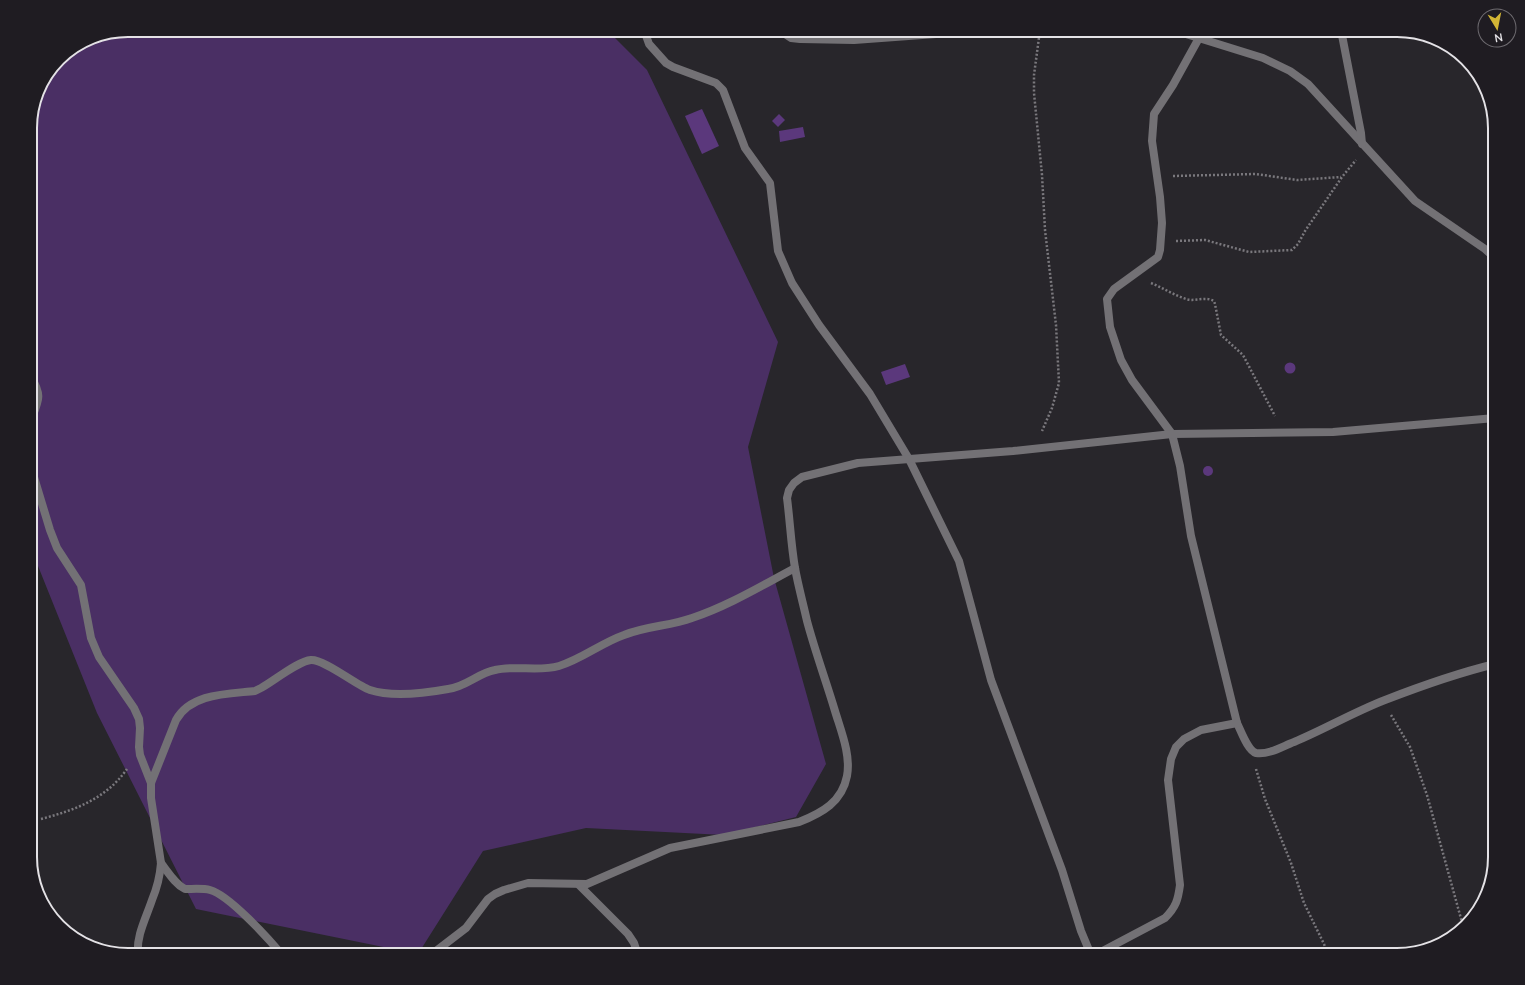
<svg xmlns="http://www.w3.org/2000/svg" width="1525" height="985" font-family="'Nunito Sans',sans-serif">
	<style>
		.grass { fill: #4a2f64 }
		.building { fill: #5b387c }
		.lines { fill: none; stroke-linecap: round; stroke-linejoin: round }
		.path { stroke: #7a787d; stroke-width: 2.5; stroke-dasharray: 2 2; stroke-linecap: butt }
		.minor { stroke: #737175; stroke-width: 8 }
		.rim { fill: none; stroke: #e4e2e6; stroke-width: 2 }
	</style>
	<rect width="100%" height="100%" fill="#28262b"/>
	<polygon class="grass" points="128,30 607,30 647,70 778,342 748,447 774,578 826,764 796,817 724,835 586,828 483,851 418,954 196,909 97,713 30,546 30,122 38,90 59,59 91,37"/>
	<g class="building">
		<polygon points="702,109 719,146 702,154 685,116"/>
		<polygon points="779,114 785,120 778,127 772,121"/>
		<polygon points="803,127 805,137 780,142 779,131"/>
		<circle cx="1290" cy="368" r="5.5"/>
		<polygon points="905,364 910,377 886,385 881,372"/>
		<circle cx="1208" cy="471" r="5"/>
	</g>
	<g class="lines">
		<g class="path">
			<polyline points="1040,30 1034,75 1034,93 1042,175 1045,230 1056,325 1059,383 1052,408 1042,431"/>
			<polyline points="1173,176 1256,174 1297,180 1341,177"/>
			<polyline points="1176,241 1205,240 1249,252 1292,250 1298,244 1305,231 1342,177 1356,160"/>
			<path d="M1151 283C1163 288 1174 295 1186 299 1195 302 1205 296 1214 301L1215 304 1221 335 1243 355 1275 416"/>
			<polyline points="1391,715 1410,747 1427,795 1463,926"/>
			<polyline points="1256,769 1265,799 1291,863 1304,903 1324,944 1328,955"/>
			<path d="M41 819C75 810 106 799 127 769"/>
		</g>
		<g class="minor">
			<polyline points="644,30 649,44 666,63 673,67 716,83 723,90 745,148 770,183 778,251 792,283 819,325 870,394 909,459 959,561 991,680 1062,870 1081,931 1091,955"/>
			<polyline points="779,30 791,38 800,39 854,40 936,34 983,34 1020,30"/>
			<polyline points="1173,30 1263,58 1290,71 1308,84 1415,201 1485,249 1495,258"/>
			<polyline points="1341,30 1361,133 1362,144"/>
			<path d="M1199 38 1173 85 1154 114 1152 141 1160 197 1162 223 1160 250 1158 257 1114 289 1107 299 1110 327 1121 360 1132 380 1172 434 1180 466 1191 536 1237 723C1241 731 1248 751 1256 753 1269 755 1283 746 1294 742 1325 729 1354 712 1385 700 1421 686 1458 673 1495 664"/>
			<path d="M30 375C43 396 39 400 30 422"/>
			<polyline points="30,464 50,530 57,548 81,585 91,638 99,657 134,708 139,719 140,728 139,747 140,755 151,783"/>
			<path d="M161 863C168 872 175 884 185 889 193 889 203 888 210 890 229 895 269 939 282 955"/>
			<polyline points="579,885 628,934 634,943 638,955"/>
			<path d="M138 955C136 936 146 918 152 900 157 888 160 876 161 863L151 798V783L176 720C191 693 228 694 255 691L261 688C274 681 298 661 311 660 324 659 356 685 370 690 391 697 426 693 448 689 466 687 478 673 495 670 516 665 538 672 559 666 582 659 601 643 624 635 646 626 670 626 692 618 728 606 761 586 795 568"/>
			<path d="M427 955 436 951 466 928 488 899 495 894 504 890 528 883 587 884 670 848 799 822C822 813 842 802 847 776 851 755 841 731 835 711 826 681 815 651 807 621 803 603 798 585 795 568 791 545 790 521 787 498L789 490 794 483 802 477 858 463 1013 451 1172 434 1333 432 1495 418"/>
			<path d="M1095 955 1165 918C1176 907 1178 900 1180 885L1168 780 1171 759 1176 747 1184 739 1201 730 1237 723"/>
		</g>
	</g>
	<path d="M0 0H1525V985H0ZM128 37H1397A91 91 0 0 1 1488 128V857A91 91 0 0 1 1397 948H128A91 91 0 0 1 37 857V128A91 91 0 0 1 128 37Z" fill="#1f1c22" fill-rule="evenodd"/>
	<path class="rim" d="M128 37H1397A91 91 0 0 1 1488 128V857A91 91 0 0 1 1397 948H128A91 91 0 0 1 37 857V128A91 91 0 0 1 128 37Z"/>
	<g transform="translate(1497 28) rotate(170)"><circle r="19" fill="#1f1c22" stroke="#6e6b70"/>
	<path d="M0-3L7 15L0 10L-7 15Z" fill="#d3b635"/>
	<text y="-6" font-size="11" font-weight="bold" text-anchor="middle" fill="#e4e2e6">N</text>
	</g>
</svg>
